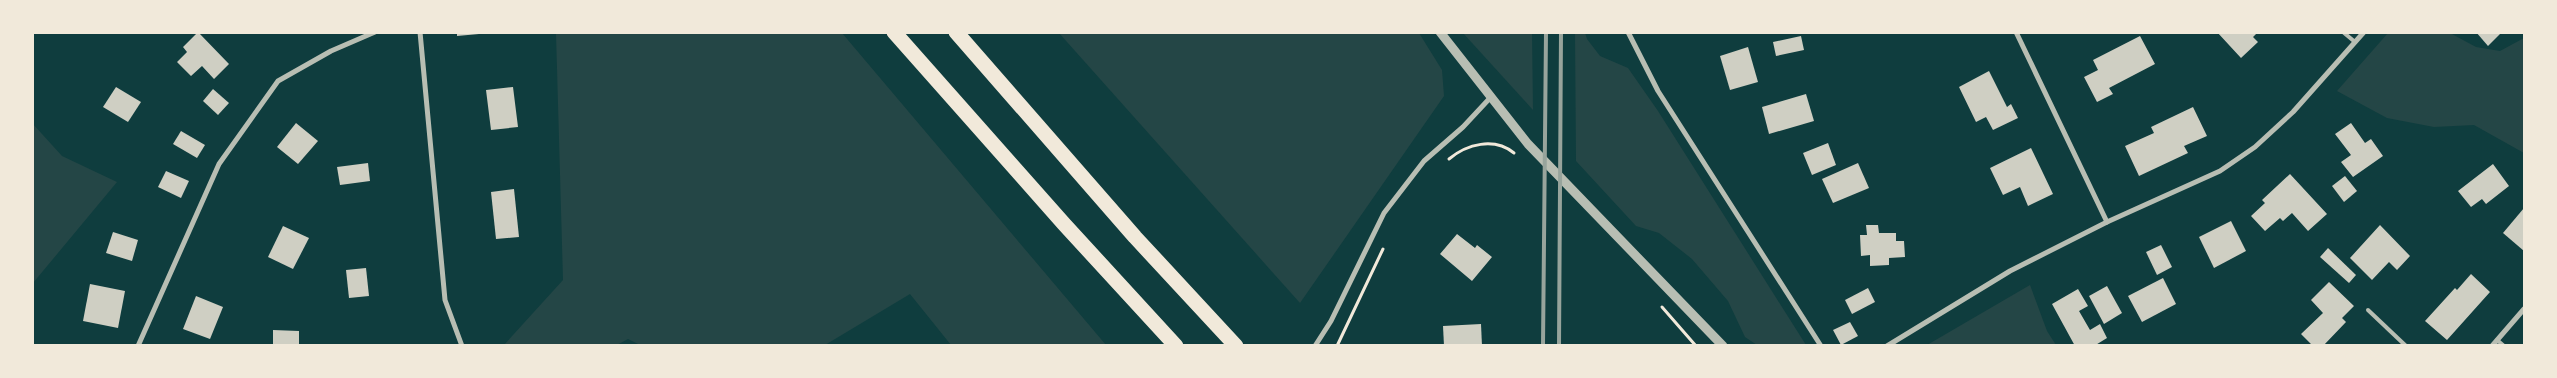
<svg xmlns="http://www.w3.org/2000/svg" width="2557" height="378" font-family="Overpass,sans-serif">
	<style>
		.green { fill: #244646 }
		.building { fill: #cfcfc3 }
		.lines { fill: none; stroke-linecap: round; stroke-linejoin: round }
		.path { stroke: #f1e9da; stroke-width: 3 }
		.service { stroke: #b8beb3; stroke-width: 4 }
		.minor { stroke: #b8beb3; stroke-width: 5 }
		.tertiary { stroke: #b8beb3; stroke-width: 9 }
		.motorway { stroke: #f1e9da; stroke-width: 15 }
		.rail { stroke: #97a49c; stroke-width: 4 }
	</style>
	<rect width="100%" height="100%" fill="#0f3d3e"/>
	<g class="green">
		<polygon points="556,33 842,33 1106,345 951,345 910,294 825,345 642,346 628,339 615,346 504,345 563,280"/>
		<polygon points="1059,33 1419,33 1442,70 1444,96 1300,303"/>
		<polygon points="1463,33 1532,33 1533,110"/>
		<polygon points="1575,33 1585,33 1587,39 1600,56 1628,68 1658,111 1806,345 1757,345 1745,337 1728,301 1692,259 1659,233 1636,226 1576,161"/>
		<polygon points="2388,33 2450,33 2476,47 2500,51 2524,38 2524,153 2474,125 2434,127 2387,118 2337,91"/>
		<polygon points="32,123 62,156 117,182 33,283"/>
		<polygon points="2030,285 2047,331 2056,345 1927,345"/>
	</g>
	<g class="building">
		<polygon points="198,32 229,64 214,79 202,66 191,76 177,62 187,52 183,47"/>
		<polygon points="457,32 479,32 479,34 457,36"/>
		<polygon points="2217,32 2258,32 2253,37 2258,42 2241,58"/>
		<polygon points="2476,32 2502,32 2488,46"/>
		<polygon points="1801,36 1804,50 1776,56 1773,42"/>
		<polygon points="2140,36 2155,64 2109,88 2113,94 2097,102 2084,77 2098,70 2093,60"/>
		<polygon points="1748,47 1758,82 1730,90 1720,56"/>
		<polygon points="1989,71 2007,107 2011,104 2018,118 1993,130 1986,117 1976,122 1959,87"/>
		<polygon points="116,87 141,102 128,122 103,107"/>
		<polygon points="513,87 518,127 491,130 486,90"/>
		<polygon points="213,89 229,103 218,115 203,101"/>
		<polygon points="1806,94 1814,121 1769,134 1762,107"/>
		<polygon points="2193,107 2207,136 2184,146 2188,153 2139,176 2125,146 2154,133 2151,127"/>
		<polygon points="296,123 318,141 298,164 277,147"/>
		<polygon points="2351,123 2365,143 2371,139 2383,156 2353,177 2341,162 2351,155 2335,134"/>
		<polygon points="181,131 205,145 197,158 173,144"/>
		<polygon points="1828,143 1836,165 1812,175 1803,153"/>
		<polygon points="2031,148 2053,194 2028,206 2020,187 2003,195 1990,168"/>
		<polygon points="368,163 370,181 340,185 337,167"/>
		<polygon points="1858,163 1869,188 1833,203 1822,179"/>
		<polygon points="2493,164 2509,186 2486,204 2482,199 2471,207 2458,191"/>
		<polygon points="166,171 189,181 181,198 158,187"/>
		<polygon points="2290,174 2327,214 2308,231 2292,213 2283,221 2280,218 2265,231 2251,216 2265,203 2262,200"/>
		<polygon points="2345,176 2357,191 2344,202 2332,186"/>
		<polygon points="514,189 519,237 496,239 491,192"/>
		<polygon points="2524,208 2524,251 2503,233"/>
		<polygon points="2231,221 2246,251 2214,268 2199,237"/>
		<polygon points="1866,225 1878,225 1879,233 1896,233 1896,241 1904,241 1905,257 1889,258 1889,265 1870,266 1870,255 1861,256 1860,235 1867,235"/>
		<polygon points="2380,225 2410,256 2397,270 2389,262 2372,280 2350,258"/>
		<polygon points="283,226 309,238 293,269 268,257"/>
		<polygon points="113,232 138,240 132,261 106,253"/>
		<polygon points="1457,234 1475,248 1477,245 1492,257 1472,281 1440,254"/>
		<polygon points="2161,245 2172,267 2157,275 2146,252"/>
		<polygon points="2328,248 2356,275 2349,283 2320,257"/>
		<polygon points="366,268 369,296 349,298 346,270"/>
		<polygon points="2471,274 2490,292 2447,340 2425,321 2455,288 2457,290"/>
		<polygon points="2163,278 2176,304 2142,322 2128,296"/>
		<polygon points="2329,282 2354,306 2342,318 2346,322 2323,346 2313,346 2301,334 2323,313 2311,300"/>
		<polygon points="90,284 125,291 118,328 83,321"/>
		<polygon points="2107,286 2122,313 2104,324 2089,296"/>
		<polygon points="1868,288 1875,302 1852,314 1845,300"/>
		<polygon points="2078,289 2088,306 2079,311 2090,330 2100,324 2107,338 2094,346 2075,346 2052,304"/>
		<polygon points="196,296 223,307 210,339 183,329"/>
		<polygon points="1850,322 1858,336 1841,345 1833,330"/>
		<polygon points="1481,324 1482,346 1444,346 1443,326"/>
		<polygon points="273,330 299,331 299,346 273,346"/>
	</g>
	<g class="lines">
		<g class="path">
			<path d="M1449 159C1467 144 1494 137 1514 153"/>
			<polyline points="1662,307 1696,346"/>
			<polyline points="1337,346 1383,249"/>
		</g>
		<g class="service">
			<polyline points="2343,32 2355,42"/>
			<polyline points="2368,310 2406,346"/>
			<polyline points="2497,340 2504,346"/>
		</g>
		<g class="minor">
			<polyline points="420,32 445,300 462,346"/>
			<polyline points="1628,32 1658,91 1821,346"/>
			<polyline points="2016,32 2107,222"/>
			<polyline points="138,346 219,164 278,81 331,51 375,32"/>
			<polyline points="1315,346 1331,321 1384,213 1424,161 1463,127 1490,98"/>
			<polyline points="1887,346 2010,271 2107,222 2220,171 2255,147 2293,112 2364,32"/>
			<polyline points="2492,346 2524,309"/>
		</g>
		<polyline class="tertiary" points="1440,32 1528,144 1723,346"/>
		<g class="motorway">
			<polyline points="894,32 1064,224 1176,346"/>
			<polyline points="956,32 1135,237 1236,346"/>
		</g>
		<g class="rail">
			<polyline points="1543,346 1546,32"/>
			<polyline points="1559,346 1561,32"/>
		</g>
	</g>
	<rect width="2557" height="378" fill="none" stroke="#f1e9da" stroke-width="68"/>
</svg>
